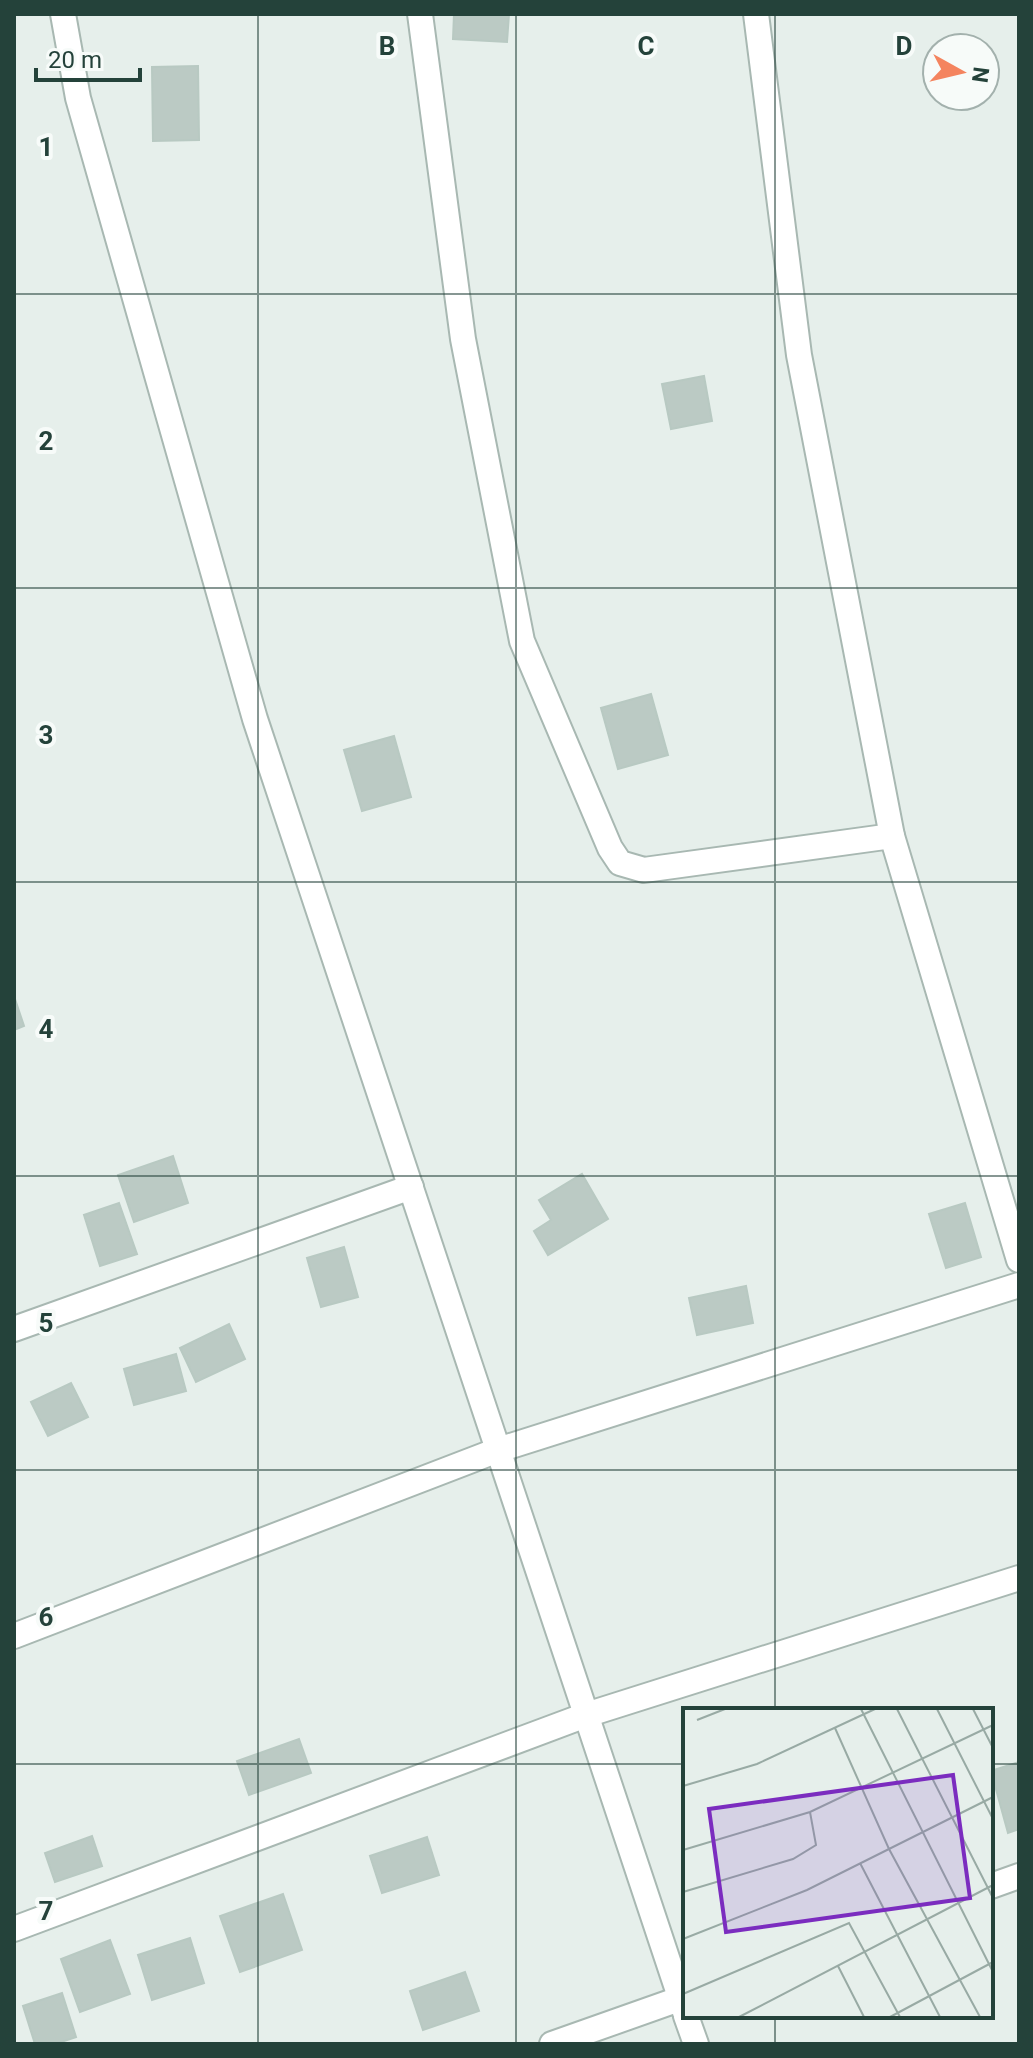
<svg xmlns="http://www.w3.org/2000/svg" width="1033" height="2058" font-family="Roboto,sans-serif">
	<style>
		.building { fill: #bbcac4; stroke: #b8c9c2; stroke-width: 2 }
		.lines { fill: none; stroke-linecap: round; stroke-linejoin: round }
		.minor-casing { stroke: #a8b8b2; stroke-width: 28 }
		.minor { stroke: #fff; stroke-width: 24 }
		.grid { fill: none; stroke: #24423a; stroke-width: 2; stroke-opacity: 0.55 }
		.inset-road { fill: none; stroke: #98aaa4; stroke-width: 2 }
		.view { fill: #7b2cbf; fill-opacity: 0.15; stroke: #7b2cbf; stroke-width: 4 }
		.inset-edge { fill: none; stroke: #24423a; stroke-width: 4 }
		.grid-label { font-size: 26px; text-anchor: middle; font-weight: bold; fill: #24423a; stroke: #f7fbf9; stroke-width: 8; stroke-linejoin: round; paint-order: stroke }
	</style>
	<rect width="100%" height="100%" fill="#e6efeb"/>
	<g class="building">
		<polygon points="454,14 509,14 507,42 453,39"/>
		<polygon points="198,66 199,140 153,141 152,67"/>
		<polygon points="704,376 712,421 671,429 662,384"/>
		<polygon points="651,694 668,755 618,769 601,708"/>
		<polygon points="394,736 411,797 362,811 344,750"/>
		<polygon points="14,996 24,1026 14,1030"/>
		<polygon points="173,1156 188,1203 134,1222 118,1175"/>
		<polygon points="582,1174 608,1219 548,1255 534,1231 551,1220 539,1200"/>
		<polygon points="119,1203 137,1254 100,1266 84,1215"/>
		<polygon points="965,1203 981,1257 946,1268 929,1214"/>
		<polygon points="344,1247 358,1297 321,1307 307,1258"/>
		<polygon points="746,1286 753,1323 697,1335 689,1298"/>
		<polygon points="229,1324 245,1359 196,1382 180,1348"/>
		<polygon points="176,1354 186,1391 134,1405 124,1369"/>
		<polygon points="71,1383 88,1417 48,1436 31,1402"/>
		<polygon points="299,1739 311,1773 249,1795 237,1761"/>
		<polygon points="1019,1762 1019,1829 1008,1833 991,1771"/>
		<polygon points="92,1836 102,1866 55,1882 45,1853"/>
		<polygon points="427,1837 439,1875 382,1893 370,1856"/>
		<polygon points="283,1894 302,1950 240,1972 220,1916"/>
		<polygon points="190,1938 204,1983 152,2000 138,1955"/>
		<polygon points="110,1940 130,1994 80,2012 61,1959"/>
		<polygon points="465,1972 479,2011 423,2030 410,1991"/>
		<polygon points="62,1993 76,2037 55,2044 35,2044 23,2006"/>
	</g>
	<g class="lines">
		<defs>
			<g id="minor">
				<polyline points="63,14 78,98 255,719 685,2012"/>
				<polyline points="420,14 463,339 522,641 610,848 620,863 644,870 892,836"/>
				<polyline points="756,14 799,355 892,836 1019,1260"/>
				<polyline points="14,1329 411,1187"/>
				<polyline points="14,1636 498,1450 1019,1285"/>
				<polyline points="991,1886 1019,1876"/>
				<polyline points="14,1929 586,1715 1019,1578"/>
				<polyline points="686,2016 696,2044"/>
				<polyline points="552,2044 685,1997"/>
			</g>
		</defs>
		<use href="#minor" class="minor-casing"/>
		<use href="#minor" class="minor"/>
	</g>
	<path class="grid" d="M258 14V2044M516 14V2044M775 14V1710M14 294H1019M14 588H1019M14 882H1019M14 1176H1019M14 1470H1019M14 1764H685M991 1764H1019M775 2016V2044"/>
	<g transform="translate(683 1708)">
		<rect width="310" height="310" fill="#e6efeb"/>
		<path class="inset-road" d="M178 1 310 264M214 1 310 190M254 1 310 111M290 1 310 40M14 12 42 1M152 20 206 141 297 309M0 78 74 56 192 1M0 142 127 104 310 17M177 155 257 309M0 184 110 151 133 137 127 104M0 231 124 182 310 89M155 258 181 309M0 286 166 215 217 309M56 309 310 177M207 309 310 254"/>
		<path class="view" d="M270 67 287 190 43 224 26 101Z"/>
		<rect width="310" height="310" class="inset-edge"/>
	</g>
	<g class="grid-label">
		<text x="387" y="55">B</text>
		<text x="646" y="55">C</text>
		<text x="904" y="55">D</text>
		<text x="46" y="156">1</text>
		<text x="46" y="450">2</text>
		<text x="46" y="744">3</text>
		<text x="46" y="1038">4</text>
		<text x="46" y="1332">5</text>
		<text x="46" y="1626">6</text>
		<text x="46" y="1920">7</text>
	</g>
	<rect width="1033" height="2058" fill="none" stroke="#24423a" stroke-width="32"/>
	<g transform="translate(961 72) rotate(98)"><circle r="38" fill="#f7fbf9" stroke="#a3b1ad" stroke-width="2"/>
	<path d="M0-6L14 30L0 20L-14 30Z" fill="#f4845f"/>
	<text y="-12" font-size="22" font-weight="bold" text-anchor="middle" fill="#24423a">N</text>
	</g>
	<path d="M36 68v12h104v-12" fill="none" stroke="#24423a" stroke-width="4"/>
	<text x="48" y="68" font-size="24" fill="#24423a" stroke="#f7fbf9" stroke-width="6" paint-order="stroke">20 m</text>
</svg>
